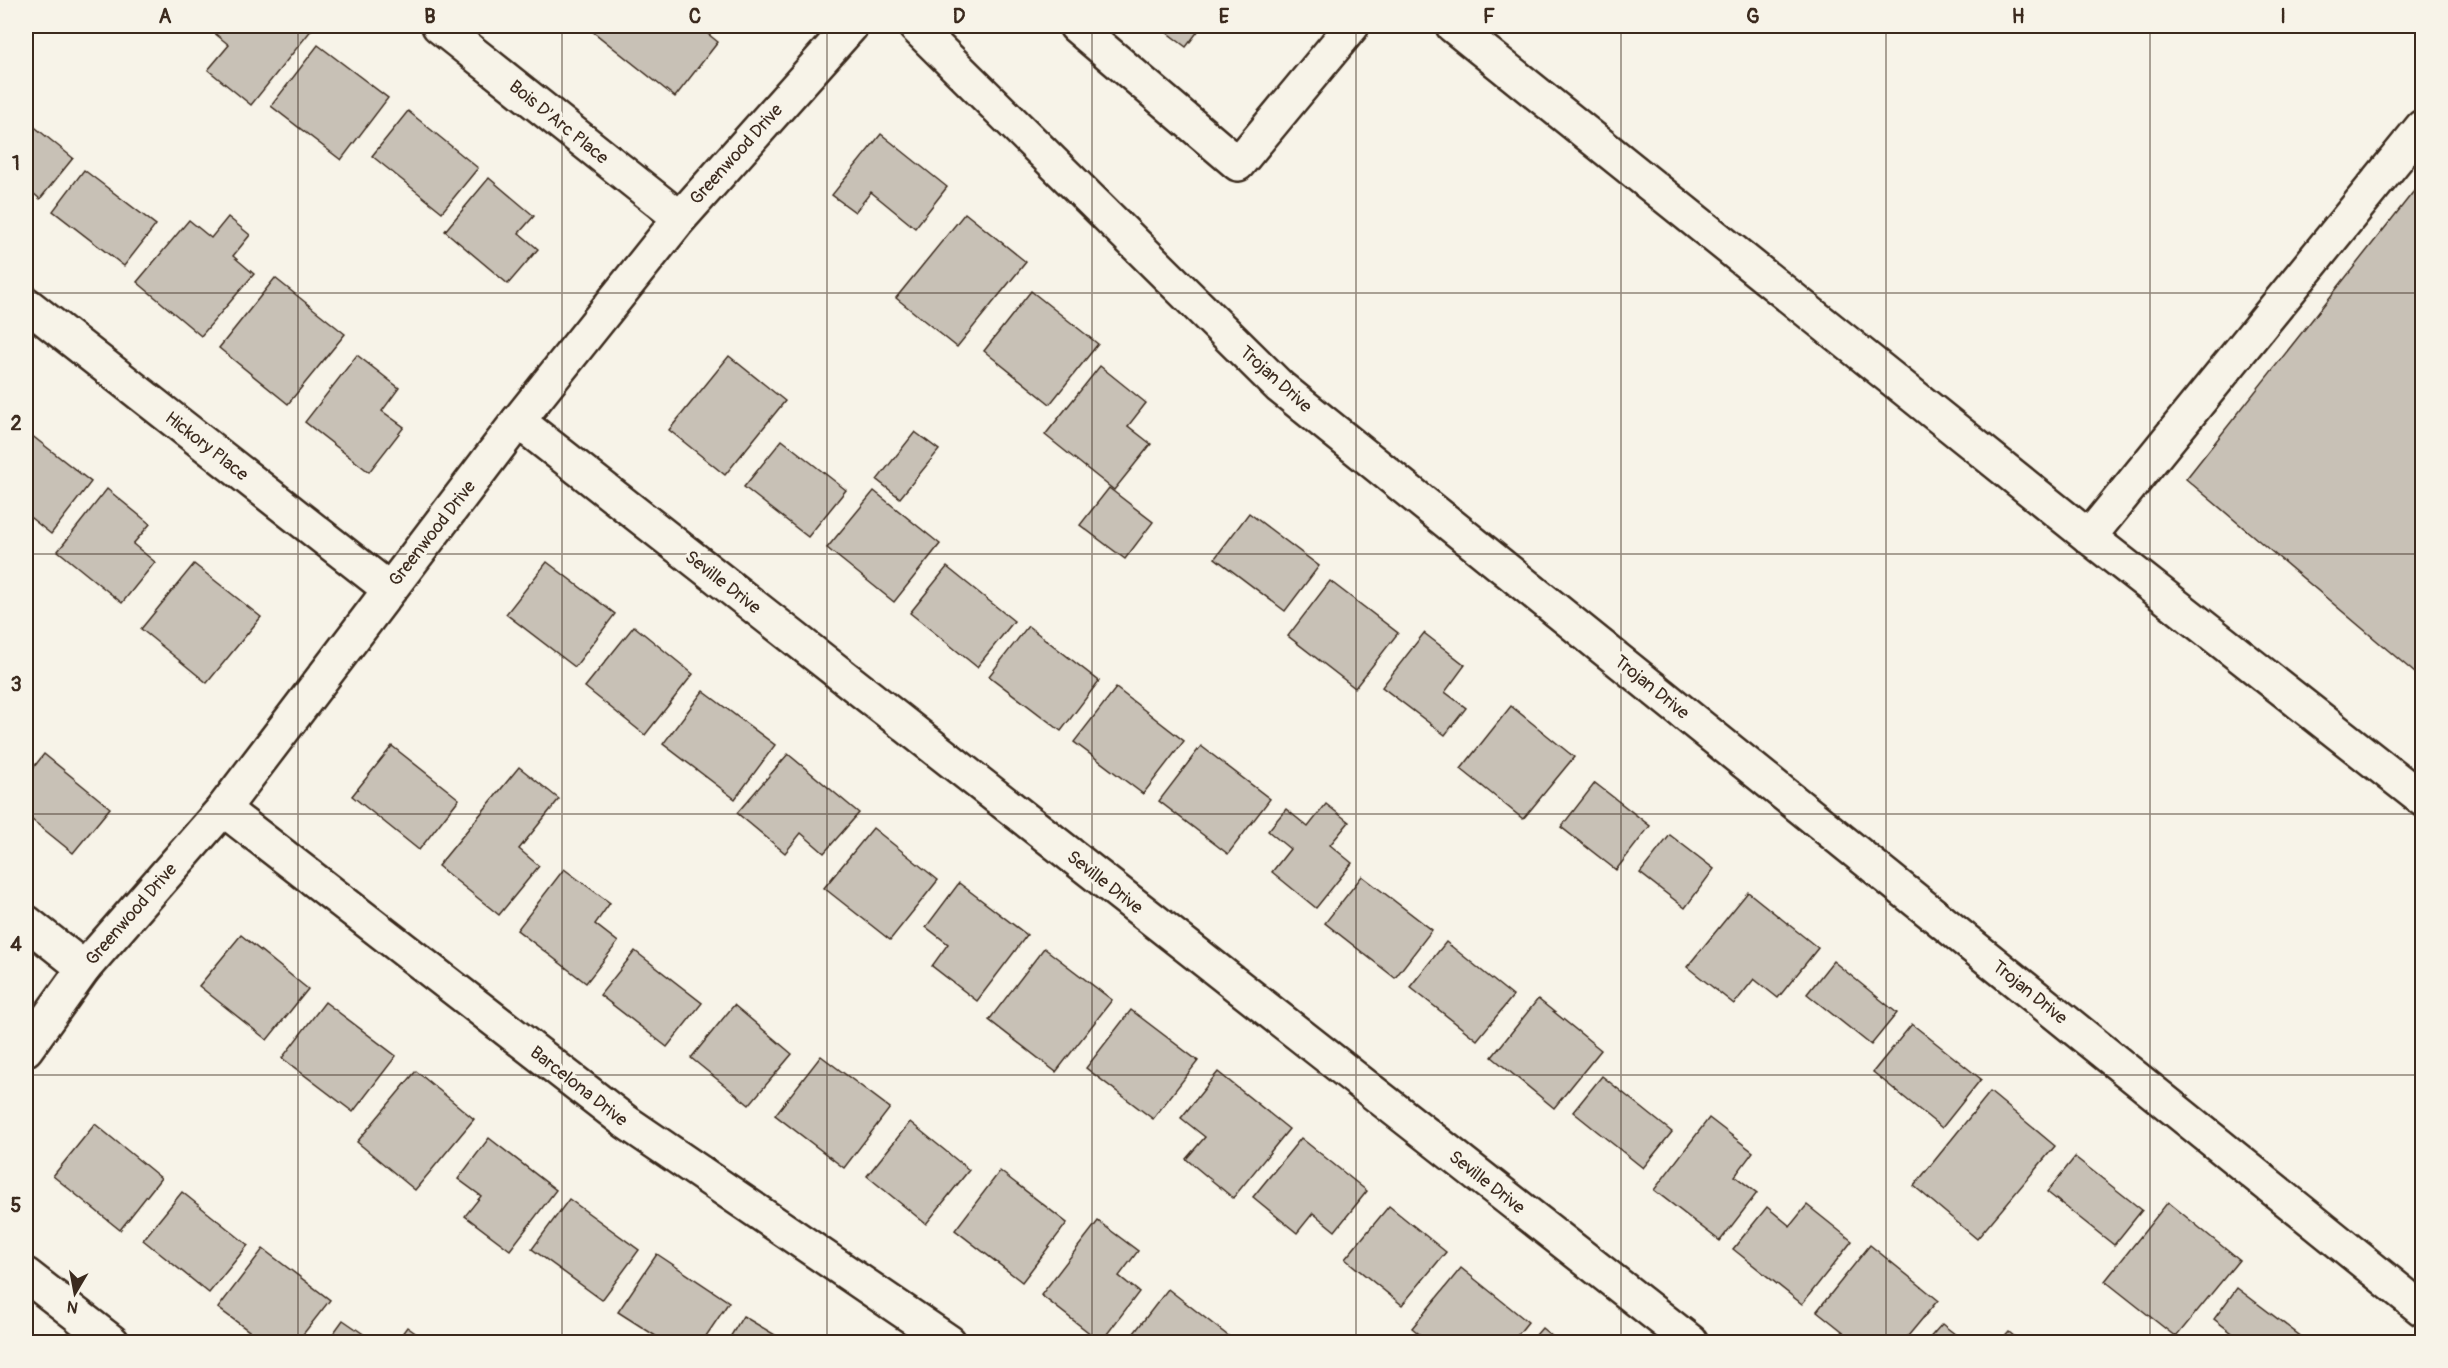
<svg xmlns="http://www.w3.org/2000/svg" width="2448" height="1368" font-family="Pangolin,sans-serif">
	<style>
		.building { fill: #c8c1b6; stroke: #3b2a1e; stroke-width: 1.5 }
		.lines { fill: none; stroke-linecap: round; stroke-linejoin: round }
		.minor-casing { stroke: #3b2a1e; stroke-width: 38 }
		.major-casing { stroke: #3b2a1e; stroke-width: 38 }
		.minor { stroke: #f7f3e8; stroke-width: 33 }
		.major { stroke: #f7f3e8; stroke-width: 33 }
		.grid { fill: none; stroke: #3b2a1e; stroke-width: 1.5; stroke-opacity: 0.55 }
		.labels { text-anchor: middle; stroke-width: 6; stroke-linejoin: round; paint-order: stroke }
		.street-label { font-size: 18px; fill: #3b2a1e; stroke: #f7f3e8 }
		.neatline { fill: none; stroke: #3b2a1e; stroke-width: 2 }
		.grid-label { font-size: 20px; text-anchor: middle; font-weight: bold; fill: #3b2a1e }
	</style>
	<rect width="100%" height="100%" fill="#f7f3e8"/>
	<filter id="ink" filterUnits="userSpaceOnUse"><feTurbulence type="fractalNoise" baseFrequency=".0167" numOctaves="2"/><feDisplacementMap in="SourceGraphic" scale="12" xChannelSelector="R" yChannelSelector="G"/><feConvolveMatrix kernelMatrix="1 2 1 2 8 2 1 2 1" color-interpolation-filters="sRGB"/></filter>
	<g filter="url(#ink)">
		<g class="building">
			<polygon points="208,26 310,26 313,28 251,105 208,70 229,45 207,27"/>
			<polygon points="594,26 698,26 718,42 675,97 591,30"/>
			<polygon points="1158,26 1202,26 1186,47"/>
			<polygon points="318,45 388,98 341,160 271,106"/>
			<polygon points="408,111 478,168 442,212 372,156"/>
			<polygon points="26,120 73,158 40,199 26,187"/>
			<polygon points="881,134 947,187 915,228 871,192 855,212 832,195"/>
			<polygon points="84,170 156,225 124,266 53,211"/>
			<polygon points="489,178 534,216 519,233 538,249 508,284 445,231"/>
			<polygon points="2422,181 2422,679 2186,479"/>
			<polygon points="965,213 1026,262 957,347 896,298"/>
			<polygon points="228,217 250,235 233,256 254,274 201,336 137,282 189,220 211,238"/>
			<polygon points="275,278 345,334 288,404 219,348"/>
			<polygon points="1031,291 1098,344 1050,404 984,351"/>
			<polygon points="357,355 399,388 382,411 404,427 369,472 305,422"/>
			<polygon points="729,356 785,401 725,475 669,430"/>
			<polygon points="1100,366 1146,403 1128,426 1151,444 1114,490 1045,435"/>
			<polygon points="26,431 91,482 51,534 26,514"/>
			<polygon points="915,432 939,450 900,498 877,480"/>
			<polygon points="782,440 846,490 808,537 744,487"/>
			<polygon points="1109,488 1153,522 1125,559 1080,525"/>
			<polygon points="107,489 150,524 133,544 155,562 122,603 58,551"/>
			<polygon points="874,491 940,544 894,602 827,548"/>
			<polygon points="1249,513 1319,566 1285,611 1215,558"/>
			<polygon points="547,562 615,614 575,667 506,614"/>
			<polygon points="194,564 261,617 207,683 141,629"/>
			<polygon points="947,567 1014,621 977,667 910,613"/>
			<polygon points="1330,581 1398,633 1355,688 1288,636"/>
			<polygon points="634,626 693,674 645,735 585,687"/>
			<polygon points="1028,626 1099,681 1061,731 989,676"/>
			<polygon points="1424,633 1465,665 1445,692 1466,708 1445,735 1382,687"/>
			<polygon points="1116,688 1184,741 1143,794 1074,742"/>
			<polygon points="703,691 775,745 735,799 663,744"/>
			<polygon points="1511,706 1574,757 1523,819 1461,769"/>
			<polygon points="392,746 459,799 419,850 352,796"/>
			<polygon points="1201,746 1270,799 1228,854 1159,801"/>
			<polygon points="44,754 110,808 73,853 26,815 26,777"/>
			<polygon points="788,754 859,813 824,853 801,833 785,853 737,813"/>
			<polygon points="519,767 559,799 519,849 539,866 499,915 438,866"/>
			<polygon points="1595,783 1650,826 1616,870 1561,827"/>
			<polygon points="1326,804 1349,822 1330,845 1352,863 1316,908 1272,872 1290,849 1268,831 1286,809 1308,827"/>
			<polygon points="873,828 938,880 890,940 824,888"/>
			<polygon points="1670,835 1714,869 1685,908 1640,873"/>
			<polygon points="564,869 610,903 595,924 618,942 586,983 517,930"/>
			<polygon points="1362,876 1432,930 1395,978 1325,923"/>
			<polygon points="959,883 1027,935 977,1001 932,966 948,944 926,927"/>
			<polygon points="1748,892 1818,948 1778,998 1754,979 1734,1004 1687,967"/>
			<polygon points="241,935 308,989 267,1040 199,986"/>
			<polygon points="1446,942 1513,996 1477,1040 1410,987"/>
			<polygon points="1044,948 1112,1000 1056,1072 989,1020"/>
			<polygon points="635,951 702,1003 667,1047 600,995"/>
			<polygon points="1833,961 1897,1013 1871,1045 1807,994"/>
			<polygon points="1538,999 1601,1050 1554,1108 1492,1057"/>
			<polygon points="325,1002 396,1056 353,1112 282,1058"/>
			<polygon points="734,1005 792,1054 749,1105 691,1058"/>
			<polygon points="1131,1010 1198,1061 1153,1119 1086,1068"/>
			<polygon points="1912,1024 1981,1079 1942,1128 1873,1072"/>
			<polygon points="821,1056 890,1108 844,1168 775,1115"/>
			<polygon points="416,1071 474,1119 415,1190 357,1142"/>
			<polygon points="1218,1072 1289,1129 1233,1198 1186,1159 1205,1137 1181,1118"/>
			<polygon points="1602,1076 1672,1132 1643,1168 1573,1112"/>
			<polygon points="1990,1092 2055,1146 1977,1239 1914,1186"/>
			<polygon points="1709,1118 1753,1152 1735,1176 1757,1193 1720,1241 1654,1190"/>
			<polygon points="910,1122 969,1170 926,1224 867,1176"/>
			<polygon points="95,1124 161,1178 120,1230 53,1176"/>
			<polygon points="489,1138 556,1190 510,1250 465,1216 481,1196 458,1179"/>
			<polygon points="1301,1138 1367,1191 1335,1231 1313,1213 1297,1233 1253,1197"/>
			<polygon points="2075,1157 2142,1210 2114,1245 2047,1192"/>
			<polygon points="1000,1171 1067,1223 1022,1282 955,1230"/>
			<polygon points="182,1192 248,1245 209,1293 143,1240"/>
			<polygon points="569,1199 639,1250 602,1300 532,1249"/>
			<polygon points="2168,1202 2239,1260 2176,1337 2105,1281"/>
			<polygon points="1807,1205 1852,1241 1802,1304 1733,1249 1767,1207 1790,1226"/>
			<polygon points="1389,1206 1446,1252 1402,1305 1345,1259"/>
			<polygon points="1098,1221 1138,1251 1119,1276 1139,1292 1101,1342 1041,1295"/>
			<polygon points="1870,1245 1938,1300 1903,1342 1856,1342 1817,1311"/>
			<polygon points="263,1249 330,1300 297,1342 264,1342 218,1308"/>
			<polygon points="657,1254 729,1302 702,1342 665,1342 618,1312"/>
			<polygon points="1461,1268 1528,1322 1512,1342 1429,1342 1412,1328"/>
			<polygon points="2237,1288 2303,1338 2300,1342 2244,1342 2214,1319"/>
			<polygon points="1168,1289 1236,1342 1127,1342"/>
			<polygon points="743,1316 787,1342 727,1342"/>
			<polygon points="343,1320 375,1342 327,1342"/>
			<polygon points="1942,1324 1965,1342 1926,1342"/>
			<polygon points="407,1327 428,1342 396,1342"/>
			<polygon points="1542,1328 1559,1342 1530,1342"/>
			<polygon points="2009,1332 2021,1342 2000,1342"/>
		</g>
		<g class="lines">
			<defs>
				<g id="minor">
					<polyline points="439,26 680,218"/>
					<polyline points="915,26 1280,387 2422,1309"/>
					<polyline points="1076,26 1238,164 1352,26"/>
					<polyline points="1453,26 2089,537 2422,127"/>
					<polyline points="26,304 389,589"/>
					<polyline points="518,421 1691,1342"/>
					<polyline points="2089,537 2422,799"/>
					<polyline points="223,809 626,1122 949,1342"/>
					<polyline points="26,922 84,968"/>
					<polyline points="26,1275 112,1342"/>
				</g>
				<polyline id="major" points="26,1049 84,968 223,809 518,421 680,218 851,26"/>
			</defs>
			<use href="#minor" class="minor-casing"/>
			<use href="#major" class="major-casing"/>
			<use href="#minor" class="minor"/>
			<use href="#major" class="major"/>
		</g>
	</g>
	<path class="grid" d="M298 26V1342M562 26V1342M827 26V1342M1092 26V1342M1356 26V1342M1621 26V1342M1886 26V1342M2150 26V1342M26 293H2422M26 554H2422M26 814H2422M26 1075H2422"/>
	<g class="labels">
		<g class="street-label">
			<text transform="translate(559 122) rotate(39)" y="6">Bois D'Arc Place</text>
			<text transform="translate(736 154) rotate(-48)" y="6">Greenwood Drive</text>
			<text transform="translate(1276 379) rotate(42)" y="6">Trojan Drive</text>
			<text transform="translate(207 446) rotate(38)" y="6">Hickory Place</text>
			<text transform="translate(432 533) rotate(-52)" y="6">Greenwood Drive</text>
			<text transform="translate(723 582) rotate(38)" y="6">Seville Drive</text>
			<text transform="translate(1652 687) rotate(39)" y="6">Trojan Drive</text>
			<text transform="translate(1105 882) rotate(38)" y="6">Seville Drive</text>
			<text transform="translate(131 914) rotate(-49)" y="6">Greenwood Drive</text>
			<text transform="translate(2030 992) rotate(39)" y="6">Trojan Drive</text>
			<text transform="translate(579 1086) rotate(38)" y="6">Barcelona Drive</text>
			<text transform="translate(1487 1182) rotate(38)" y="6">Seville Drive</text>
		</g>
	</g>
	<rect width="2448" height="1368" fill="none" stroke="#f7f3e8" stroke-width="66"/>
	<g transform="translate(75 1293) rotate(190)" stroke="#f7f3e8" stroke-width="4.5" paint-order="stroke">
	<path d="M0-4.5L10 22L0 15L-10 22Z" fill="#3b2a1e"/>
	<text y="-9" font-size="16" font-weight="bold" text-anchor="middle" fill="#3b2a1e">N</text>
	</g>
	<rect x="33" y="33" width="2382" height="1302" class="neatline"/>
	<g class="grid-label">
		<text x="165" y="23">A</text>
		<text x="430" y="23">B</text>
		<text x="695" y="23">C</text>
		<text x="959" y="23">D</text>
		<text x="1224" y="23">E</text>
		<text x="1489" y="23">F</text>
		<text x="1753" y="23">G</text>
		<text x="2018" y="23">H</text>
		<text x="2283" y="23">I</text>
		<text x="16" y="170">1</text>
		<text x="16" y="430">2</text>
		<text x="16" y="691">3</text>
		<text x="16" y="951">4</text>
		<text x="16" y="1212">5</text>
	</g>
</svg>
